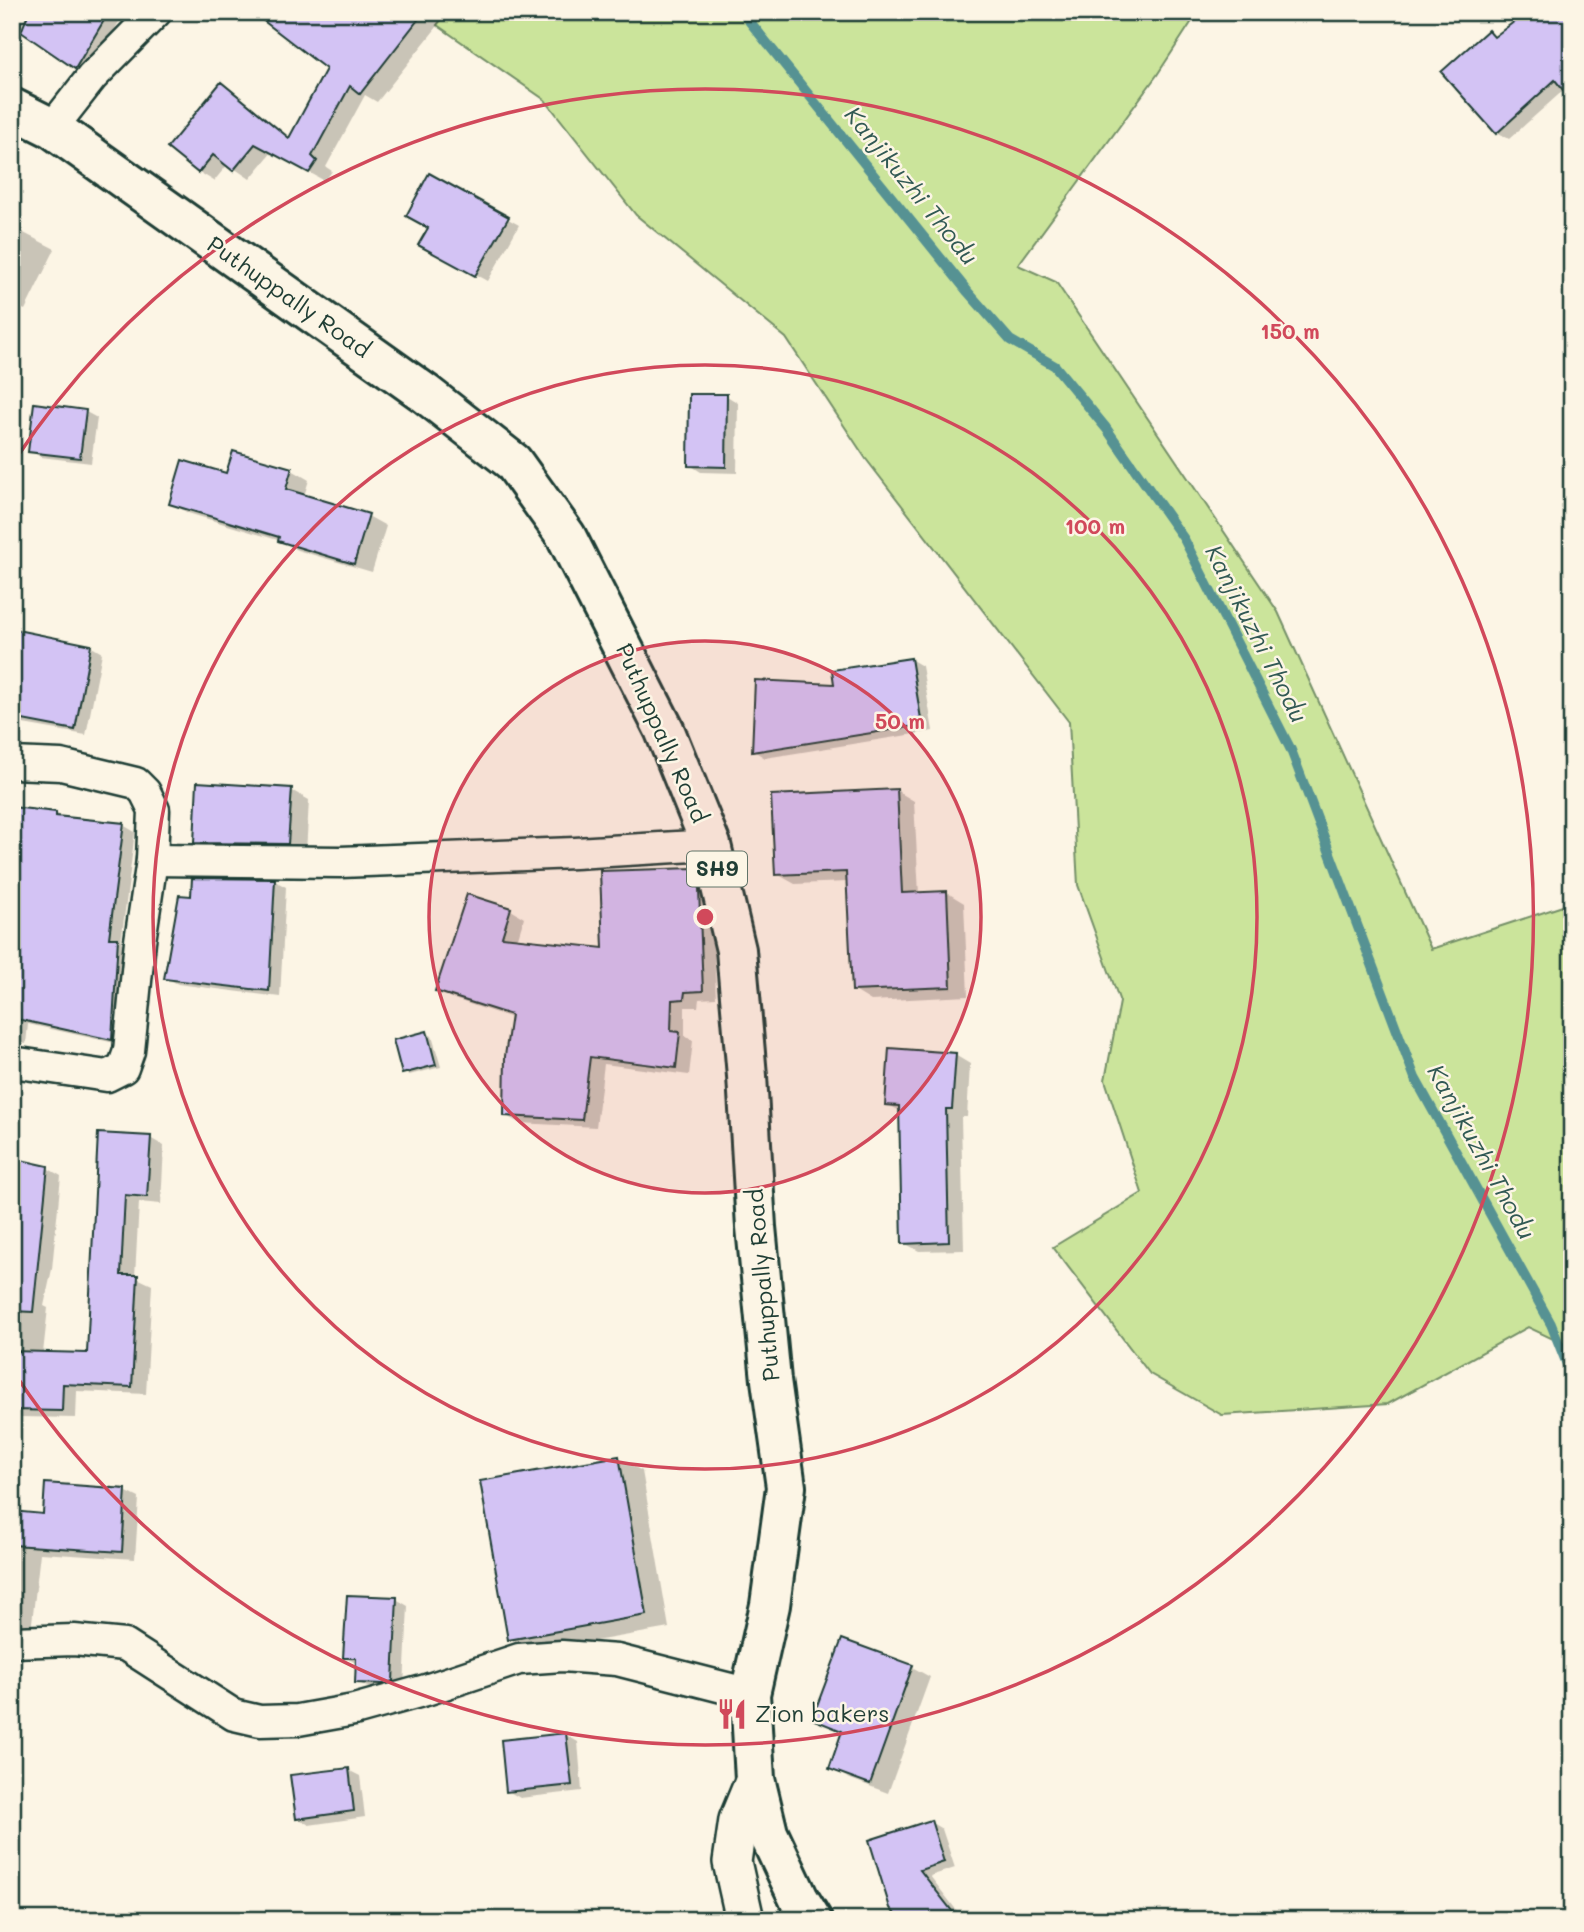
<svg xmlns="http://www.w3.org/2000/svg" width="1584" height="1932" font-family="Mali,sans-serif">
	<style>
		.green { fill: #cbe49b; stroke: #759068; stroke-width: 2 }
		.shadow { fill: #0003 }
		.lines { fill: none; stroke-linecap: round; stroke-linejoin: round }
		.stream { stroke: #569293; stroke-width: 10 }
		.building { fill: #d3c3f4; stroke: #1f3d34; stroke-width: 2 }
		.minor-casing { stroke: #1f3d34; stroke-width: 35 }
		.tertiary-casing { stroke: #1f3d34; stroke-width: 42 }
		.primary-casing { stroke: #1f3d34; stroke-width: 44 }
		.minor { stroke: #fcf5e5; stroke-width: 30 }
		.tertiary { stroke: #fcf5e5; stroke-width: 37 }
		.primary { stroke: #fcf5e5; stroke-width: 38 }
		.ring { fill: none; stroke: #d1495b; stroke-width: 3.5 }
		.labels { text-anchor: middle; stroke-width: 5; stroke-linejoin: round; paint-order: stroke }
		.shield { fill: #fcf5e5; stroke: #617469; stroke-width: 2 }
		.shield-label { font-size: 21px; font-weight: bold; fill: #1f3d34 }
		.street-label { font-size: 23px; fill: #1f3d34; stroke: #fcf5e5 }
		.poi-label { font-size: 23px; fill: #1f3d34; stroke: #fcf5e5; text-anchor: start }
		.water-label { font-size: 24px; font-style: italic; fill: #315954; stroke: #fcf5e5 }
		.centre { fill: #d1495b; stroke: #fcf5e5; stroke-width: 3.5 }
		.ring-label { font-size: 21px; text-anchor: middle; font-weight: bold; fill: #d1495b; stroke: #fcf5e5; stroke-width: 5; stroke-linejoin: round; paint-order: stroke }
	</style>
	<rect width="100%" height="100%" fill="#fcf5e5"/>
	<filter id="ink" filterUnits="userSpaceOnUse"><feTurbulence type="fractalNoise" baseFrequency=".0143" numOctaves="2"/><feDisplacementMap in="SourceGraphic" scale="14" xChannelSelector="R" yChannelSelector="G"/><feConvolveMatrix kernelMatrix="1 2 1 2 8 2 1 2 1" color-interpolation-filters="sRGB"/></filter>
	<g filter="url(#ink)">
		<polygon class="green" points="447,12 1198,12 1157,75 1018,265 1056,282 1278,612 1431,949 1572,903 1572,1348 1528,1327 1388,1404 1222,1415 1150,1374 1053,1247 1142,1193 1105,1080 1120,1002 1078,885 1069,722 866,459 786,338 636,215 545,100 437,25"/>
		<g class="shadow">
			<polygon points="31,12 125,12 87,74 23,32"/>
			<polygon points="255,12 449,12 377,102 365,95 326,167 332,171 325,181 272,152 250,179 228,164 214,181 199,172 221,85 237,94 291,138 329,68"/>
			<polygon points="1488,32 1566,88 1509,139 1497,132"/>
			<polygon points="430,176 519,225 488,281 421,244 430,228"/>
			<polygon points="12,227 55,249 25,310 12,304"/>
			<polygon points="727,396 738,403 737,473 701,472 690,465"/>
			<polygon points="36,405 86,412 97,418 91,463 41,457 30,451"/>
			<polygon points="234,453 292,470 309,480 304,496 368,516 386,526 372,572 297,550 281,541 188,513 171,503 227,475"/>
			<polygon points="12,630 90,646 102,653 86,735 12,722"/>
			<polygon points="910,659 922,666 933,731 765,758 754,751"/>
			<polygon points="291,790 309,800 306,853 214,852 196,842"/>
			<polygon points="897,791 914,801 919,894 946,892 964,903 968,996 871,1001 853,990 848,882 795,884 777,874"/>
			<polygon points="12,809 56,813 65,819 123,825 135,832 121,942 130,946 124,1045 28,1024 26,1044 12,1041"/>
			<polygon points="694,870 708,878 712,898 716,998 699,999 698,1007 685,1007 685,1036 693,1041 689,1075 604,1064 596,1127 519,1123 505,1115 512,1018 451,998 437,990 468,896 511,910 524,918 517,941 605,950"/>
			<polygon points="275,881 286,887 280,997 178,984 166,978 193,898"/>
			<polygon points="427,1033 432,1036 441,1067 409,1075 403,1072"/>
			<polygon points="955,1055 970,1064 967,1117 961,1117 964,1250 919,1251 904,1243 900,1111 887,1104"/>
			<polygon points="100,1135 150,1138 164,1146 161,1204 139,1202 135,1277 152,1285 146,1394 77,1391 76,1418 20,1417 20,1422 12,1422 12,1160 47,1168 61,1176 52,1269 44,1306 48,1308 43,1353 89,1355"/>
			<polygon points="618,1458 642,1471 669,1628 533,1652 510,1638"/>
			<polygon points="125,1491 139,1498 135,1559 40,1553 31,1631 12,1635 12,1512 44,1516"/>
			<polygon points="396,1599 408,1606 404,1687 396,1689 369,1688 357,1682 356,1663 345,1657"/>
			<polygon points="912,1667 930,1677 888,1793 848,1778 831,1768 843,1733 814,1719"/>
			<polygon points="566,1735 578,1742 582,1791 520,1798 508,1791"/>
			<polygon points="348,1770 360,1776 365,1817 309,1825 298,1818"/>
			<polygon points="12,1814 19,1818 17,1884 12,1884"/>
			<polygon points="930,1822 942,1829 955,1868 930,1876 964,1920 902,1920"/>
		</g>
		<g class="lines">
			<polyline class="stream" points="742,12 968,292 1010,340 1055,366 1106,428 1184,539 1291,750 1415,1078 1551,1324 1572,1377"/>
		</g>
		<g class="building">
			<polygon points="29,12 109,12 75,69 21,32"/>
			<polygon points="252,12 424,12 360,94 350,86 312,156 317,161 309,173 255,144 233,171 213,155 198,173 167,148 221,82 289,138 326,69"/>
			<polygon points="1527,12 1572,12 1572,101 1555,80 1496,134 1441,72 1488,30 1494,37"/>
			<polygon points="429,173 509,217 475,276 418,245 428,228 406,216"/>
			<polygon points="689,394 727,394 726,467 688,466"/>
			<polygon points="34,403 86,410 80,458 28,452"/>
			<polygon points="233,451 292,468 286,489 369,514 354,564 278,541 279,537 169,504 182,460 226,473"/>
			<polygon points="12,629 91,645 75,730 12,718"/>
			<polygon points="911,658 922,725 752,752 755,680 834,684 832,670"/>
			<polygon points="197,782 292,788 288,844 194,843"/>
			<polygon points="897,789 902,893 947,891 951,987 852,991 846,872 775,875 771,795"/>
			<polygon points="12,807 56,812 56,816 124,823 109,938 118,938 112,1040 12,1018"/>
			<polygon points="694,868 699,889 703,991 685,992 684,999 672,1000 671,1031 680,1032 676,1068 590,1057 582,1120 504,1116 505,1056 511,1015 435,991 467,894 511,908 502,937 603,948 600,871"/>
			<polygon points="192,878 275,879 269,991 164,979 179,895 191,896"/>
			<polygon points="427,1031 436,1065 402,1074 393,1040"/>
			<polygon points="889,1048 956,1053 952,1109 946,1109 949,1242 902,1244 899,1106 885,1105"/>
			<polygon points="98,1133 151,1136 147,1197 125,1195 121,1275 138,1275 132,1387 63,1384 62,1411 12,1410 12,1351 87,1353"/>
			<polygon points="12,1158 48,1166 33,1312 12,1311"/>
			<polygon points="619,1456 647,1615 508,1640 480,1481"/>
			<polygon points="45,1483 126,1489 122,1552 12,1545 12,1511 43,1514"/>
			<polygon points="347,1595 397,1597 393,1681 384,1684 355,1683 356,1658 343,1658"/>
			<polygon points="842,1639 913,1665 870,1784 829,1769 842,1731 812,1719"/>
			<polygon points="566,1733 572,1785 506,1792 501,1740"/>
			<polygon points="349,1768 354,1811 296,1819 290,1775"/>
			<polygon points="931,1820 944,1862 920,1870 959,1920 900,1920 890,1908 869,1840"/>
		</g>
		<g class="lines">
			<defs>
				<g id="minor">
					<polyline points="52,128 92,77 156,12"/>
					<polyline points="12,763 61,765 136,783 145,792 154,810 152,860 140,941 129,1051 123,1068 107,1076 12,1062"/>
					<polyline points="152,860 340,862 575,853 711,845"/>
					<polyline points="12,1642 74,1640 125,1645 234,1715 260,1721 298,1720 354,1710 426,1690 519,1659 562,1656 617,1660 750,1694"/>
				</g>
				<polyline id="tertiary" points="745,1920 732,1862 738,1820 755,1779"/>
				<polyline id="primary" points="12,108 52,128 426,394 513,462 566,536 664,729 711,845 736,950 747,1076 756,1227 771,1380 786,1487 770,1605 750,1694 755,1779 768,1833 799,1899 812,1920"/>
			</defs>
			<use href="#minor" class="minor-casing"/>
			<use href="#tertiary" class="tertiary-casing"/>
			<use href="#primary" class="primary-casing"/>
			<use href="#minor" class="minor"/>
			<use href="#tertiary" class="tertiary"/>
			<use href="#primary" class="primary"/>
		</g>
	</g>
	<circle cx="705" cy="917" r="276" fill="#d1495b" fill-opacity=".12"/>
	<g class="ring">
		<circle cx="705" cy="917" r="276"/>
		<circle cx="705" cy="917" r="552"/>
		<path d="M15 460A828 828 0 1 1 15 1374"/>
	</g>
	<defs>
		<symbol id="restaurant-bare" viewBox="-9 -9 18 18"><path d="M-5-6h1v4h1v-4h1v4h1v-4h1v5L-1.5 .5V6h-2V.5L-5-1ZM5-6V6H3V1.5H1.5Q1.5-4 5-6Z" fill="#d1495b" stroke="#fcf5e5" stroke-width="2.5" paint-order="stroke"/></symbol>
	</defs>
	<g fill-rule="evenodd">
		<use href="#restaurant-bare" x="710" y="1692" width="44" height="44"/>
	</g>
	<g class="labels">
		<rect class="shield" x="687" y="851.5" width="60" height="35" rx="5"/>
		<g class="shield-label">
			<text x="717" y="876">SH9</text>
		</g>
		<g class="street-label">
			<text transform="translate(289 297) rotate(35)" y="8">Puthuppally Road</text>
			<text transform="translate(662 733) rotate(66)" y="8">Puthuppally Road</text>
			<text transform="translate(763 1285) rotate(-95)" y="8">Puthuppally Road</text>
		</g>
		<g class="poi-label">
			<text x="755" y="1722">Zion bakers</text>
		</g>
		<g class="water-label">
			<text transform="translate(911 186) rotate(51)" y="8">Kanjikuzhi Thodu</text>
			<text transform="translate(1256 634) rotate(63)" y="8">Kanjikuzhi Thodu</text>
			<text transform="translate(1481 1152) rotate(61)" y="8">Kanjikuzhi Thodu</text>
		</g>
	</g>
	<circle cx="705" cy="917" r="10" class="centre"/>
	<g class="ring-label">
		<text x="1290" y="339">150 m</text>
		<text x="1095" y="534">100 m</text>
		<text x="900" y="729">50 m</text>
	</g>
	<rect width="1584" height="1932" fill="none" stroke="#fcf5e5" stroke-width="42"/>
	<rect x="21" y="21" width="1542" height="1890" fill="none" stroke="#1f3d34" stroke-width="2.5" filter="url(#ink)"/>
</svg>
